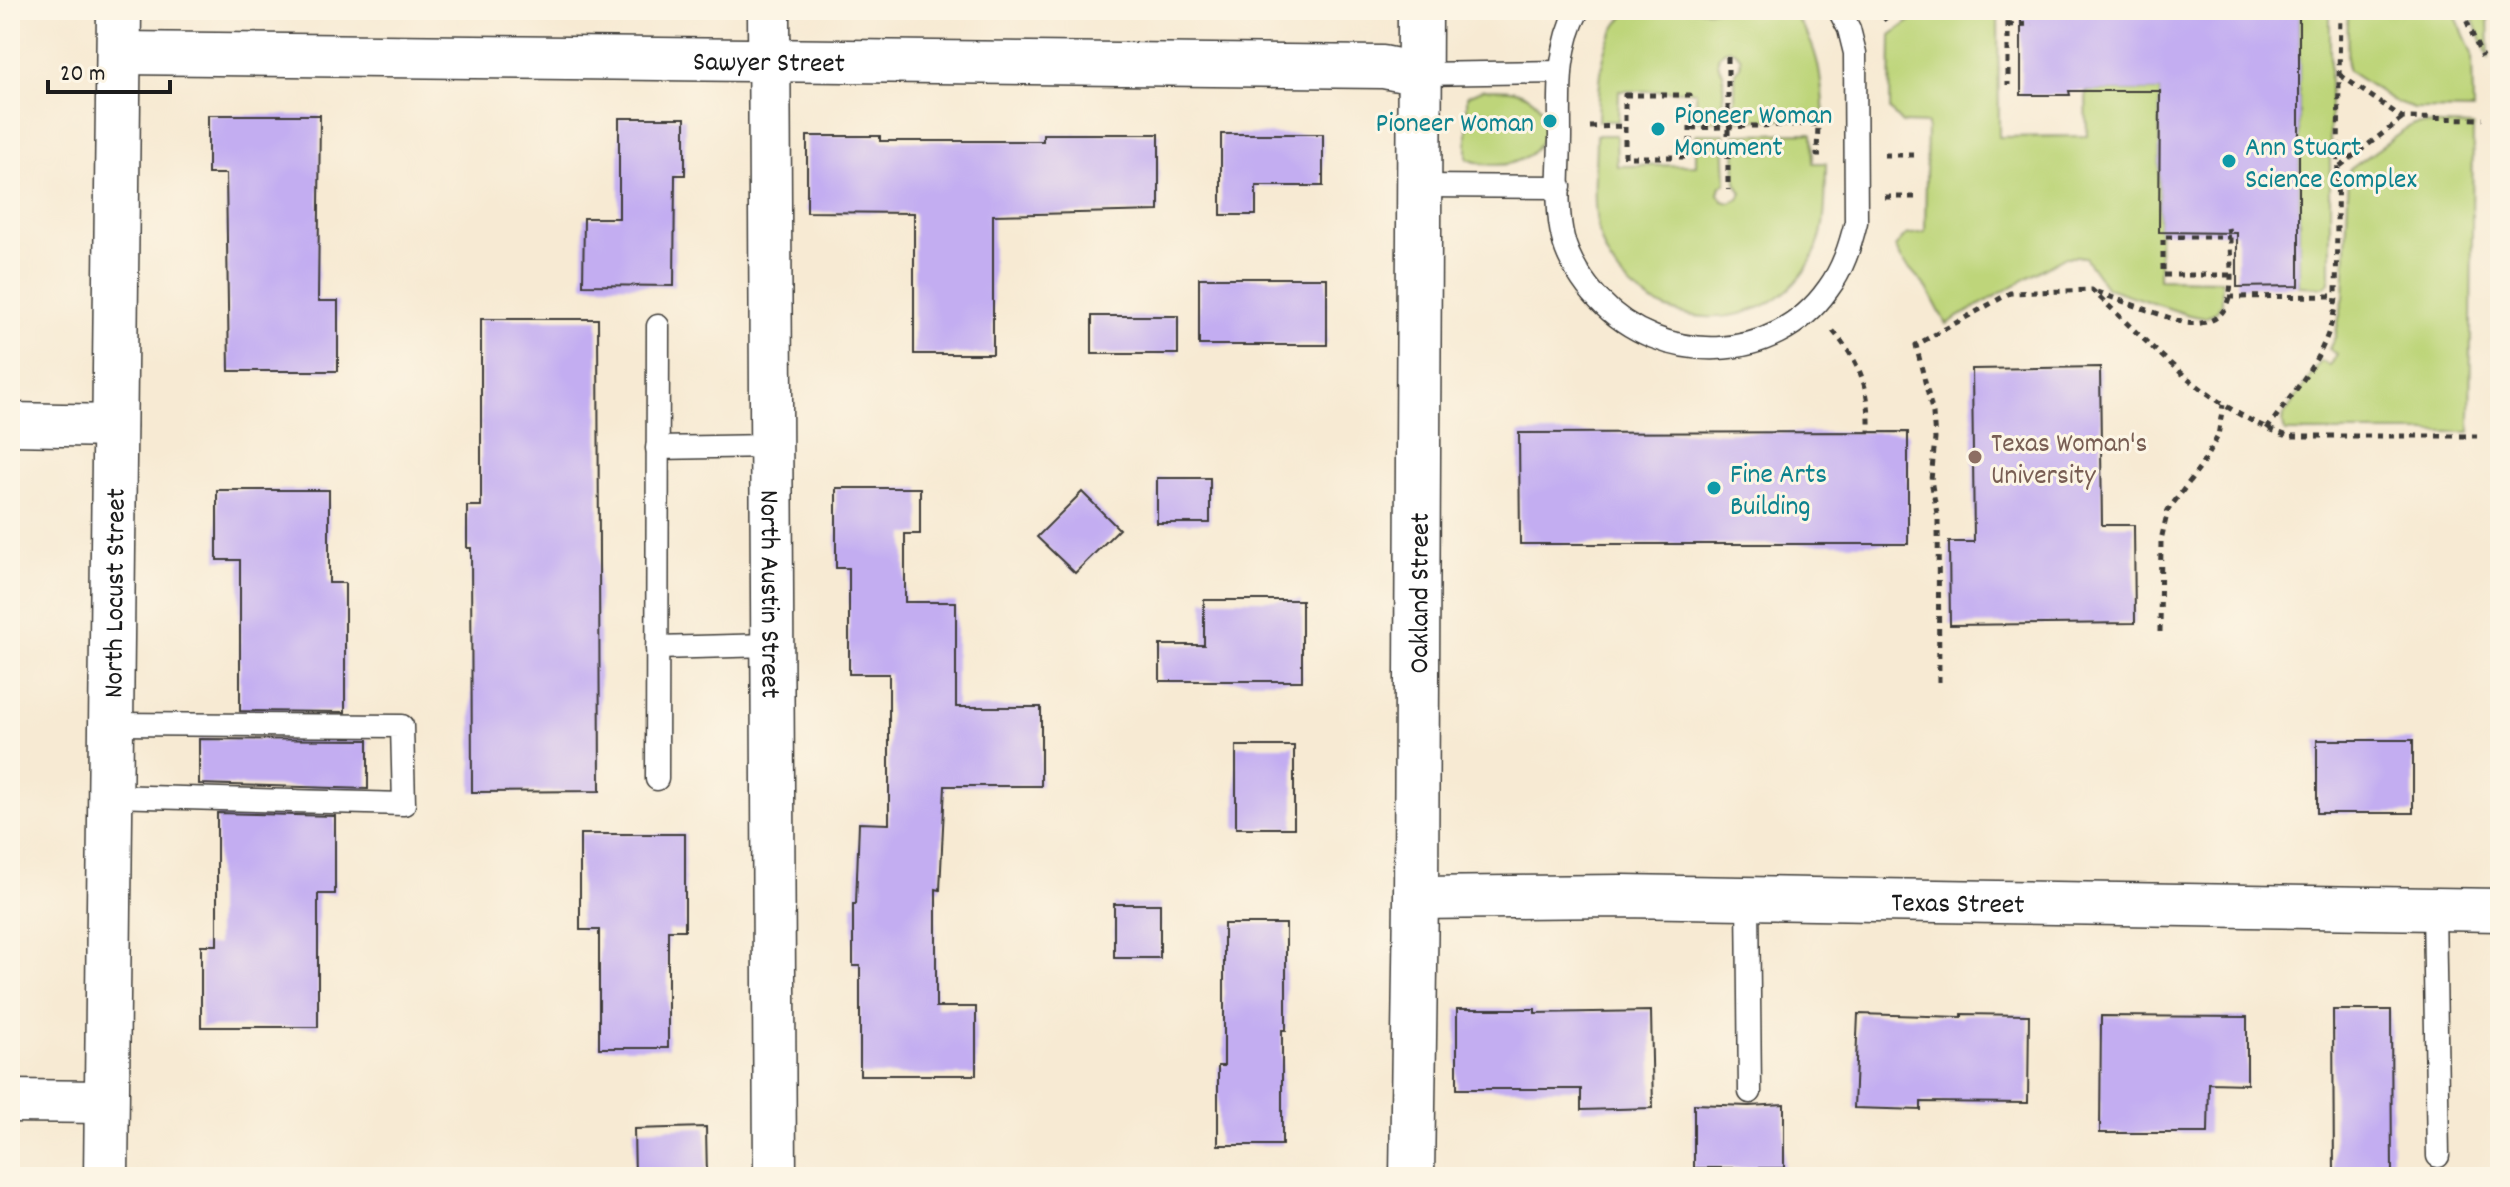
<svg xmlns="http://www.w3.org/2000/svg" width="2510" height="1187" font-family="Dekko,sans-serif">
	<style>
		.green { fill: #bed57a; stroke: #6d784b; stroke-width: 2 }
		.building { fill: #c3adf1 }
		.lines { fill: none; stroke-linecap: round; stroke-linejoin: round }
		.service-casing { stroke: #3d3b37; stroke-width: 25 }
		.minor-casing { stroke: #3d3b37; stroke-width: 45 }
		.tertiary-casing { stroke: #3d3b37; stroke-width: 47 }
		.secondary-casing { stroke: #3d3b37; stroke-width: 47 }
		.path { stroke: #3d3b37; stroke-width: 5; stroke-dasharray: 6 6; stroke-linecap: butt }
		.service { stroke: #fff; stroke-width: 22 }
		.minor { stroke: #fff; stroke-width: 42 }
		.tertiary { stroke: #fff; stroke-width: 44 }
		.secondary { stroke: #fff; stroke-width: 44 }
		.culture-dot { fill: #0f9aa8; stroke: #fcf5e5; stroke-width: 3 }
		.education-dot { fill: #8d6e63; stroke: #fcf5e5; stroke-width: 3 }
		.labels { text-anchor: middle; stroke-width: 6; stroke-linejoin: round; paint-order: stroke }
		.street-label { font-size: 28px; fill: #1c1c1c; stroke: #fcf5e5 }
		.culture-label { font-size: 28px; fill: #0d838f; stroke: #fcf5e5; text-anchor: start }
		.education-label { font-size: 28px; fill: #785e54; stroke: #fcf5e5; text-anchor: start }
	</style>
	<rect width="100%" height="100%" fill="#fcf5e5"/>
	<filter id="ink" filterUnits="userSpaceOnUse"><feTurbulence type="fractalNoise" baseFrequency=".0125" numOctaves="2"/><feDisplacementMap in="SourceGraphic" scale="16" xChannelSelector="R" yChannelSelector="G"/><feConvolveMatrix kernelMatrix="1 2 1 2 8 2 1 2 1" color-interpolation-filters="sRGB"/></filter>
	<filter id="wash" filterUnits="userSpaceOnUse"><feTurbulence type="fractalNoise" baseFrequency=".006" numOctaves="4" result="noise"/><feDisplacementMap in="SourceGraphic" scale="32" xChannelSelector="R" yChannelSelector="G"/><feGaussianBlur stdDeviation="1.8" result="paint"/><feColorMatrix in="noise" values="0 0 0 0 0 0 0 0 0 0 0 0 0 0 0 0 0 1.4 0 .05"/><feComposite in="paint" operator="in"/></filter>
	<g filter="url(#wash)">
		<rect width="100%" height="100%" fill="#f7ead3"/>
		<g class="green">
			<path d="M1631 10H1788C1819 38 1822 79 1824 119L1735 120V72L1740 66 1741 58 1736 52 1729 49C1716 52 1715 63 1723 72L1724 121 1697 120 1696 91H1619L1618 121H1598C1599 84 1599 35 1631 10Z"/>
			<polygon points="1925,10 1998,10 1999,137 2087,136 2086,91 2160,91 2159,279 2222,280 2222,302 2216,312 2205,318 2189,315 2107,288 2085,257 2064,257 1946,324 1927,288 1902,260 1895,247 1906,235 1925,232 1927,124 1902,123 1890,110 1891,35"/>
			<polygon points="2299,10 2330,10 2330,282 2324,287 2299,286"/>
			<polygon points="2348,10 2453,10 2472,53 2473,110 2414,109 2397,103 2347,70"/>
			<polygon points="2470,10 2488,10 2489,59"/>
			<path d="M1484 89C1494 90 1506 88 1515 91 1574 107 1540 187 1467 159V96Z"/>
			<polygon points="2413,124 2473,126 2470,432 2285,432 2283,424 2284,415 2321,361 2330,366 2337,354 2329,349 2335,337 2344,296 2349,170"/>
			<path d="M1812 133 1813 163H1826C1825 199 1828 233 1809 264 1765 338 1653 333 1610 261 1588 224 1596 176 1596 135H1616L1617 166 1696 165V134H1724L1726 183 1721 186 1719 194 1723 201 1730 203 1739 199 1742 193 1736 183 1735 134Z"/>
		</g>
		<g id="blocks">
			<g class="building">
				<polygon points="2021,10 2299,10 2299,286 2237,287 2237,233 2159,232 2160,91 2069,91 2070,95 2021,95"/>
				<polygon points="208,115 320,115 318,301 338,301 338,371 229,371 226,174 208,174"/>
				<polygon points="619,118 685,118 685,175 675,175 674,286 583,285 584,218 619,218"/>
				<polygon points="1043,134 1159,134 1159,211 993,215 993,354 914,354 914,213 807,212 807,136 880,136 880,141 1043,141"/>
				<polygon points="1221,134 1323,134 1323,186 1256,186 1256,215 1221,215"/>
				<rect x="1199" y="278" width="128" height="67"/>
				<rect x="1092" y="316" width="86" height="38"/>
				<polygon points="481,319 598,319 600,791 472,792 471,548 467,548 467,506 481,506"/>
				<polygon points="2100,367 2102,525 2134,525 2135,623 1950,625 1949,542 1974,542 1972,369"/>
				<polygon points="1908,432 1908,544 1520,544 1519,433"/>
				<rect x="1157" y="478" width="53" height="45"/>
				<polygon points="836,488 920,488 920,534 905,534 905,602 956,602 956,707 1041,707 1041,786 945,786 940,890 936,889 936,1007 976,1007 976,1075 860,1075 860,966 853,966 853,904 856,904 859,823 889,824 889,674 849,674 849,568 836,568"/>
				<polygon points="217,490 329,490 329,583 345,583 345,712 240,711 240,560 217,560"/>
				<polygon points="1082,492 1119,529 1075,573 1037,537"/>
				<polygon points="1204,600 1302,600 1302,681 1160,681 1160,645 1204,645"/>
				<polygon points="199,739 368,740 368,789 199,784"/>
				<rect x="2317" y="740" width="96" height="73"/>
				<rect x="1236" y="746" width="58" height="82"/>
				<polygon points="217,813 335,816 335,894 318,894 318,1027 201,1027 201,945 217,945"/>
				<polygon points="580,834 685,834 685,930 668,930 668,1048 599,1048 599,930 580,930"/>
				<rect x="1114" y="904" width="46" height="54"/>
				<polygon points="1224,924 1286,924 1286,1030 1282,1030 1282,1145 1218,1145 1218,1066 1224,1066"/>
				<polygon points="1457,1009 1535,1009 1535,1013 1651,1011 1653,1108 1581,1110 1581,1089 1457,1089"/>
				<polygon points="2333,1010 2391,1010 2392,1177 2334,1177"/>
				<polygon points="1858,1014 1962,1017 1962,1014 2029,1015 2028,1103 1921,1102 1921,1110 1854,1108"/>
				<polygon points="2101,1016 2247,1017 2247,1084 2209,1083 2208,1133 2100,1133"/>
				<polygon points="1694,1104 1749,1106 1784,1104 1784,1168 1694,1168"/>
				<polygon points="706,1127 707,1177 635,1177 634,1129"/>
			</g>
		</g>
	</g>
	<g filter="url(#ink)">
		<use href="#blocks" fill-opacity="0" stroke="#3d3b37" stroke-width="2"/>
		<g class="lines">
			<defs>
				<g id="service">
					<path d="M1578 10C1557 49 1560 92 1560 135 1560 168 1555 206 1563 238 1568 260 1584 284 1599 300 1661 366 1774 366 1828 289 1843 269 1850 246 1856 222L1855 53 1849 29 1839 10"/>
					<polyline points="1419,74 1560,72"/>
					<polyline points="1419,186 1560,187"/>
					<polyline points="657,448 770,446"/>
					<polyline points="657,648 771,645"/>
					<polyline points="657,779 658,326"/>
					<polyline points="111,796 404,804 402,726 111,724"/>
					<polyline points="1748,898 1750,1092"/>
					<polyline points="2434,908 2438,1156"/>
				</g>
				<g id="minor">
					<path id="s1" d="M769 10 775 1177"/>
					<path id="s2" d="M119 53 1383 67 1419 74"/>
					<polyline points="10,424 115,426"/>
					<path id="s3" d="M1416 898 1622 896 2500 910"/>
					<polyline points="10,1101 107,1102"/>
				</g>
				<g id="tertiary">
					<path id="s4" d="M1412 1177 1416 898 1420 10"/>
				</g>
				<g id="secondary">
					<path id="s5" d="M106 1177 119 10"/>
				</g>
			</defs>
			<use href="#service" class="service-casing"/>
			<use href="#minor" class="minor-casing"/>
			<use href="#tertiary" class="tertiary-casing"/>
			<use href="#secondary" class="secondary-casing"/>
			<g class="path">
				<polyline points="2008,10 2008,85"/>
				<polyline points="2462,10 2482,57"/>
				<polyline points="1883,20 1896,10"/>
				<polyline points="2008,25 2032,24"/>
				<polyline points="1728,57 1728,190"/>
				<polyline points="2340,75 2403,118 2483,119"/>
				<rect x="1625" y="95" width="65" height="62"/>
				<polyline points="1590,127 1625,126"/>
				<polyline points="1691,128 1818,124 1817,155 1823,155"/>
				<polyline points="1884,155 1919,155"/>
				<polyline points="2340,166 2403,118"/>
				<polyline points="1885,197 1919,197"/>
				<polyline points="2230,275 2163,275 2163,237 2230,237"/>
				<path d="M2097 292 2184 323C2242 329 2230 279 2230 237L2228 228"/>
				<polyline points="2229,297 2336,296"/>
				<path d="M1833 331C1861 364 1870 388 1869 432"/>
				<path d="M2267 429C2297 387 2333 349 2336 296L2340 10"/>
				<polyline points="2160,632 2161,540 2168,510 2200,468 2218,436 2223,405"/>
				<path d="M1939 682 1938 519 1931 480 1935 439 1933 414 1916 345 2010 293 2092 290C2151 345 2209 410 2288 436H2477"/>
			</g>
			<use href="#service" class="service"/>
			<use href="#minor" class="minor"/>
			<use href="#tertiary" class="tertiary"/>
			<use href="#secondary" class="secondary"/>
		</g>
	</g>
	<g class="culture-dot">
		<circle cx="1550" cy="121" r="8"/>
		<circle cx="1658" cy="129" r="8"/>
		<circle cx="2229" cy="161" r="8"/>
		<circle cx="1714" cy="488" r="8"/>
	</g>
	<circle class="education-dot" cx="1975" cy="457" r="8"/>
	<g class="labels">
		<g class="street-label">
			<text dy="10" stroke="none"><textPath href="#s2" startOffset="650">Sawyer Street</textPath></text>
			<text dy="10" stroke="none"><textPath href="#s5" startOffset="584">North Locust Street</textPath></text>
			<text dy="10" stroke="none"><textPath href="#s1" startOffset="584">North Austin Street</textPath></text>
			<text dy="10" stroke="none"><textPath href="#s4" startOffset="584">Oakland Street</textPath></text>
			<text dy="10" stroke="none"><textPath href="#s3" startOffset="542">Texas Street</textPath></text>
		</g>
		<g class="culture-label">
			<text x="1674" y="123">Pioneer Woman<tspan x="1674" dy="32">Monument</tspan></text>
			<text x="1534" y="131" text-anchor="end">Pioneer Woman</text>
			<text x="2245" y="155">Ann Stuart<tspan x="2245" dy="32">Science Complex</tspan></text>
			<text x="1730" y="482">Fine Arts<tspan x="1730" dy="32">Building</tspan></text>
		</g>
		<g class="education-label">
			<text x="1991" y="451">Texas Woman's<tspan x="1991" dy="32">University</tspan></text>
		</g>
	</g>
	<rect width="2510" height="1187" fill="none" stroke="#fcf5e5" stroke-width="40"/>
	<path d="M48 80v12h122v-12" fill="none" stroke="#1c1c1c" stroke-width="4"/>
	<text x="60" y="80" font-size="24" fill="#1c1c1c" stroke="#fcf5e5" stroke-width="6" paint-order="stroke">20 m</text>
</svg>
